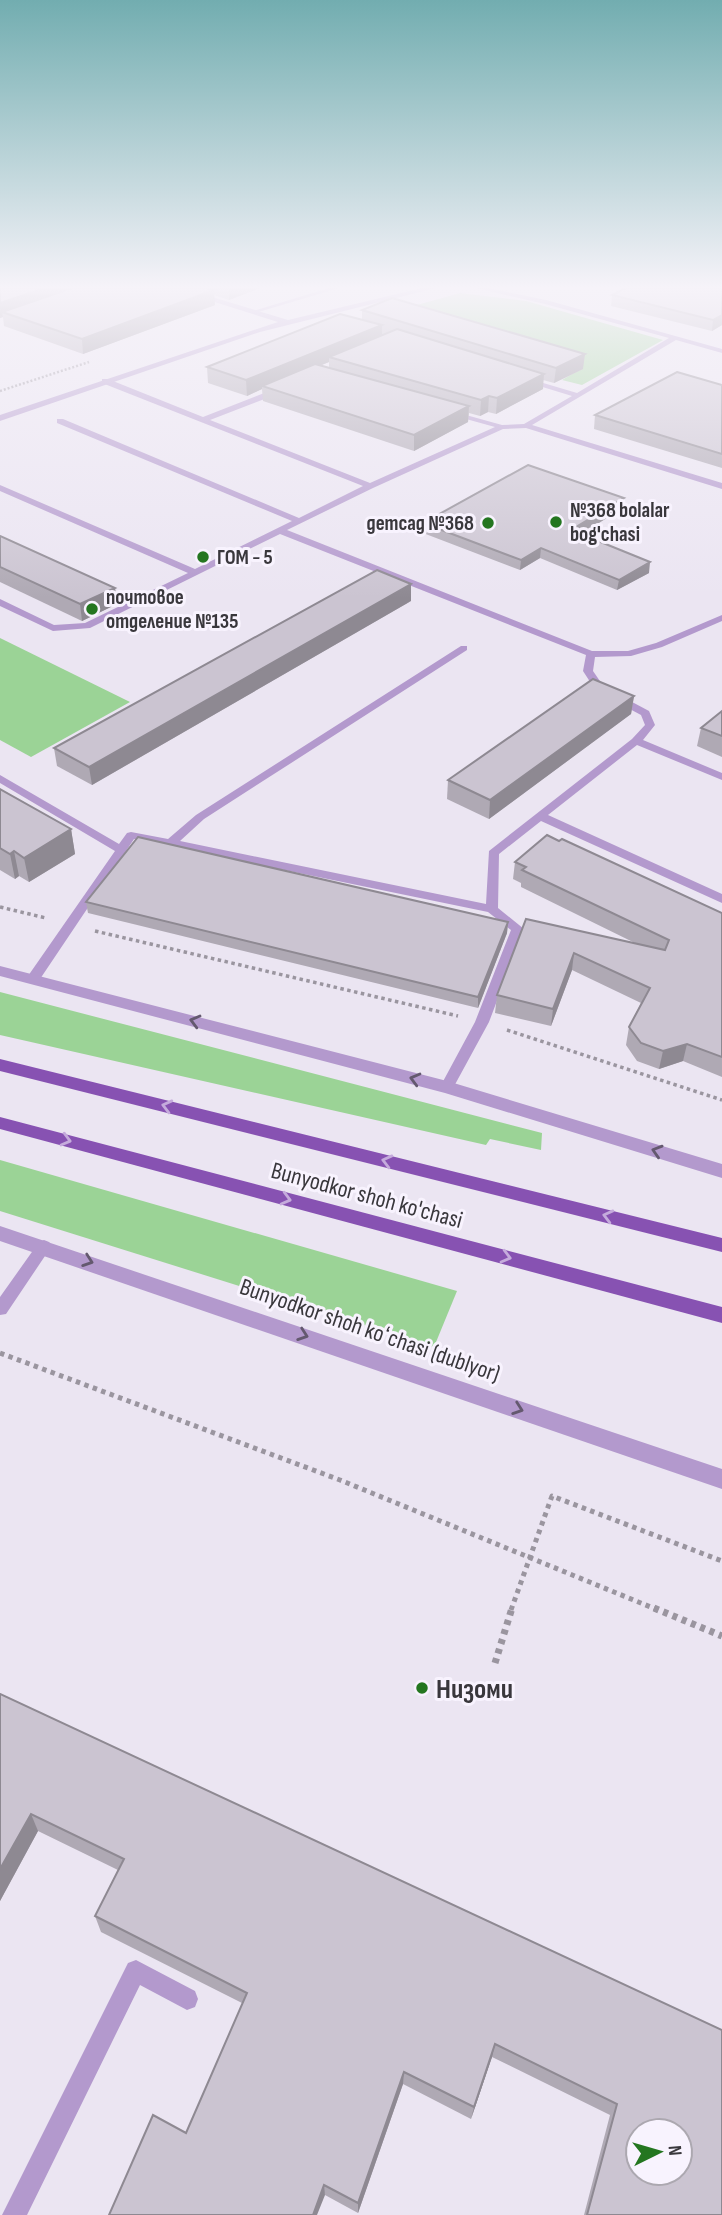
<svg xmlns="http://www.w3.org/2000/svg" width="722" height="2215" font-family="'Sofia Sans Condensed',sans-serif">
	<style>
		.green { fill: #9bd396 }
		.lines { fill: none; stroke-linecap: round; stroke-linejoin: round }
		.path-far3 { stroke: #9a959f; stroke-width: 2.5; stroke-dasharray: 2 2; stroke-linecap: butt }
		.path-far2 { stroke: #9a959f; stroke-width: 3.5; stroke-dasharray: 3.5 3.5; stroke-linecap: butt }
		.path-far1 { stroke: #9a959f; stroke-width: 5; stroke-dasharray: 4.5 4.5; stroke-linecap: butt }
		.path { stroke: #9a959f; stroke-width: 7; stroke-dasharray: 5 5; stroke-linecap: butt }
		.service { fill: #b399cd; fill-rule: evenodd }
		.minor { fill: #b399cd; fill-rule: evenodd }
		.tertiary { fill: #b399cd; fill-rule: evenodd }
		.primary { fill: #8752b2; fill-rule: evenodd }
		.wall { fill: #afa9b4; fill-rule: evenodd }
		.shaded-wall { fill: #8e8992 }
		.building { fill: #cbc4d1; stroke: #8e8992; stroke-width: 2; fill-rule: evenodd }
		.oneway { stroke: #64596f }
		.oneway2 { stroke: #c5abdc }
		.poi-dot { fill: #247620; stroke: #f8f3fe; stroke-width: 2.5 }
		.labels { text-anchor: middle; stroke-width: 6; stroke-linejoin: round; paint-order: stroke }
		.far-poi-label { font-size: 21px; font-weight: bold; fill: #39373c; stroke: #f8f3fe; text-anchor: start }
		.street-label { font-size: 24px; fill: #39373c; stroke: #f8f3fe }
		.near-poi-label { font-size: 28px; font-weight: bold; fill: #39373c; stroke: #f8f3fe; text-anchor: start }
	</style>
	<rect width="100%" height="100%" fill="#ebe5f2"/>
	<g class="green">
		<polygon points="460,293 526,301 663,340 582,385 562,380 582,368 392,312"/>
		<polygon points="0,638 130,702 31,757 0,740"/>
		<polygon points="0,992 542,1133 541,1150 490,1139 486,1145 0,1035"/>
		<polygon points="0,1161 0,1160 457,1291 434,1347 0,1211"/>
	</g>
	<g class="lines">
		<polyline class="path-far3" points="0,391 89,362"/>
		<g class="path-far2">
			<polyline points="0,907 46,918"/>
			<polyline points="95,931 458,1016"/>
			<polyline points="507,1030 722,1100"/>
		</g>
		<g class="path-far1">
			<polyline points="0,1353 340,1480 658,1610"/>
			<polyline points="511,1610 552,1496 722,1561"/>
		</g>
		<g class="path">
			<polyline points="654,1608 722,1636"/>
			<polyline points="495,1663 512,1608"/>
		</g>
		<g class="service">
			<polygon points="329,288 339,288 255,313 250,312"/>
			<polygon points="476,288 488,288 546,300 722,349 722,353 676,340 532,425 722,483 722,489 526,428 503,429 373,488 287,530 592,651 628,651 656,643 722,615 722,621 662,647 631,656 595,657 593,671 604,687 649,711 655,725 643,740 722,773 722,780 637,745 548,815 722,894 722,903 541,821 499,854 498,908 524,929 489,1022 452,1090 447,1092 440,1087 475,1022 511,930 488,912 134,839 38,982 28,982 27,979 28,976 115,851 0,783 0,775 119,844 127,833 131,832 168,839 196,815 461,646 467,646 467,650 204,819 180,841 486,904 489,851 632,739 645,725 641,715 596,691 583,671 586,655 280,534 90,628 53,631 0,606 0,599 54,625 85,623 188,573 0,491 0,485 195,569 292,521 57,423 57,419 63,419 299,518 363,486 102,383 102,379 108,379 203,417 277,388 283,388 283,392 210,420 370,483 495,427 448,414 448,410 502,425 524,424 572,396 523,381 523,377 577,393 669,338 545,304"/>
			<polygon points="44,1240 49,1242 52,1246 49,1250 6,1314 0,1315 0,1297 39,1242"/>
			<polygon points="136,1960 195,1991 198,1999 195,2007 187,2010 140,1985 27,2215 2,2215 128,1963"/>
		</g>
		<polygon class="minor" points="170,288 182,288 288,320 422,288 436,288 260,332 0,421 0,415 278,322"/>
		<g class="tertiary">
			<polygon points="0,966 447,1081 722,1164 722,1178 445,1093 0,976"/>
			<polygon points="0,1226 722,1469 722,1489 0,1241"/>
		</g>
		<g class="primary">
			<polygon points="0,1059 722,1238 722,1252 0,1071"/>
			<polygon points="0,1117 722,1307 722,1323 0,1129"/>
		</g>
	</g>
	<g class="wall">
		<polygon points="0,288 260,288 229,300 214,295 215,305 83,354 4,326 3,317 0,318"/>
		<polygon points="722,288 722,325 712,331 611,306 612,295"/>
		<path d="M362 310 583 369 554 383 543 380V389L496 414 488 412 480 416 469 413 468 422 414 451 263 401 262 389 247 396 208 383 207 367 362 319ZM329 362V368L319 366Z"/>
		<polygon points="722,385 722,468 594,429 595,415"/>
		<polygon points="624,498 623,508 580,534 649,573 617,590 540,558 520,570 423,533 423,523"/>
		<polygon points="0,536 115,588 117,604 82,621 0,582"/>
		<polygon points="411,601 92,785 57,766 54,748"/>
		<polygon points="634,696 631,714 489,819 447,799 448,780"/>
		<polygon points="722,711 722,757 697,746 701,728"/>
		<polygon points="0,789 71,829 75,854 29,882 19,876 15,879 0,870"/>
		<polygon points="515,862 722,913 722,1077 683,1061 659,1069 637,1061 626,1045 629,1027 641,1003 572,970 551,1026 495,1013 497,995 526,919 639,945 521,887 521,883 513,879"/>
		<polygon points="86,902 508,922 507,933 478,1008 88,913"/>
		<polygon points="0,1694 722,2030 722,2215 584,2215 610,2115 492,2057 471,2119 403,2084 358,2213 325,2195 242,2003 101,1932 95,1916 118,1870 38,1831 0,1901"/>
	</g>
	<g class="shaded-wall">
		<polygon points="45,288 90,288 2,312 3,317 0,318 0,303"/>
		<polygon points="229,288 260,288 229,300"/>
		<polygon points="214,290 215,305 83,354 82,339"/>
		<polygon points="722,315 722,325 712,331 713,320"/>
		<polygon points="382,325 382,339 329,357 329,362 268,387 262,386 262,389 247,396 246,380"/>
		<polygon points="585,354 583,369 554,383 556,368"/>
		<polygon points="544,374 543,389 496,414 497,398"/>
		<polygon points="489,396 488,412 480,416 481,400"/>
		<polygon points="469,406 468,422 414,451 414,435"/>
		<polygon points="624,498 623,508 570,541 571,530"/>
		<polygon points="541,548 540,558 520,570 521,560"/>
		<polygon points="650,562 649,573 617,590 619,580"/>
		<polygon points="411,584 411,601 92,785 89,767"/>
		<polygon points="115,588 117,604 82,621 80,604"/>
		<polygon points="634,696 631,714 489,819 490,800"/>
		<polygon points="71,829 75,854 29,882 24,858"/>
		<polygon points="14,851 19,876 15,879 10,854"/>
		<polygon points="508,922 507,933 478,1008 478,997"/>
		<polygon points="574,953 572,970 551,1026 553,1009"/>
		<polygon points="687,1044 683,1061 659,1069 663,1051"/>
		<polygon points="31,1814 38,1831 0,1901 0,1869"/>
		<polygon points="495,2044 492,2057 471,2119 474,2107"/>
		<polygon points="404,2072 403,2084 358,2213 358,2203"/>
		<polygon points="324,2185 325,2195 317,2215 313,2215"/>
	</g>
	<g class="building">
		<polygon points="0,288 45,288 0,303"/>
		<polygon points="72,288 206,288 214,290 82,339 2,312"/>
		<polygon points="626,288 722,288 722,315 713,320 612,295"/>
		<polygon points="392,298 585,354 556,368 362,310"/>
		<polygon points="340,314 382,325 246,380 207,367"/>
		<polygon points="397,329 544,374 497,398 489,396 481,400 329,357"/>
		<polygon points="315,364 469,406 414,435 262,386"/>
		<polygon points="677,372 722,385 722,454 595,415"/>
		<polygon points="528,465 624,498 571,530 650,562 619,580 541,548 521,560 423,523"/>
		<polygon points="0,536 115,588 80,604 0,567"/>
		<polygon points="377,570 411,584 89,767 54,748"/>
		<polygon points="593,679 634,696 490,800 448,780"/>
		<polygon points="722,711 722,736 701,728"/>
		<polygon points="0,789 71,829 24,858 14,851 10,854 0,848"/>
		<polygon points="547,835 559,841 562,839 722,913 722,1057 687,1044 663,1051 641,1043 629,1027 650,988 574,953 553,1009 497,995 526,919 665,950 669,940 522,870 526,867 515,862"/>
		<polygon points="138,837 508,922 478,997 86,902"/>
		<path d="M0 1694 722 2030V2215H587L617 2104 495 2044 474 2107 404 2072 358 2203 324 2185 313 2215H109L153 2115 186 2133 247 1993 95 1916 124 1859 31 1814 0 1869ZM638 2131H680V2173H638Z"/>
	</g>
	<defs><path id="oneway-chevron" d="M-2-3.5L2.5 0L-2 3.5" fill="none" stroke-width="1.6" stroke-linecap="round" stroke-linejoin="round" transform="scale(1.75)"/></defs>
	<g class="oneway">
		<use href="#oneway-chevron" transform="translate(195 1021) rotate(-165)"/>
		<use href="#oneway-chevron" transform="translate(415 1079) rotate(-165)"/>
		<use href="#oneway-chevron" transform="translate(657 1151) rotate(-163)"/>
		<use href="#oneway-chevron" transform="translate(88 1261) rotate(19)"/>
		<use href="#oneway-chevron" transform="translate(303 1335) rotate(19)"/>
		<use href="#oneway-chevron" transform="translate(518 1409) rotate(19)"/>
	</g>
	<g class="oneway2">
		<use href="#oneway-chevron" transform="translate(167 1106) rotate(-166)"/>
		<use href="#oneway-chevron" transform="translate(66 1140) rotate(15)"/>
		<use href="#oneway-chevron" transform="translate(387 1161) rotate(-166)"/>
		<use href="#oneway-chevron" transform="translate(286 1199) rotate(15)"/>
		<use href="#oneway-chevron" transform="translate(608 1216) rotate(-166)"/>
		<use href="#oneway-chevron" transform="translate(506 1257) rotate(15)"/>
	</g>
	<linearGradient id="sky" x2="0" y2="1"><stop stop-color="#72adb0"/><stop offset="0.48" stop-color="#f6f3f9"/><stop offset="1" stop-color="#f6f3f9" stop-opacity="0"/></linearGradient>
	<rect width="722" height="598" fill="url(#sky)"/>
	<g class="poi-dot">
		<circle cx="556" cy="522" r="7"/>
		<circle cx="488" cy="523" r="7"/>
		<circle cx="203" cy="557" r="7"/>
		<circle cx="92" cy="609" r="7"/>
		<circle cx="422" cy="1688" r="7"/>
	</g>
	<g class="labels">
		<g class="far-poi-label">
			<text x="570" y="517">№368 bolalar<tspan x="570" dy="24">bog'chasi</tspan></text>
			<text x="474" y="530" text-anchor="end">детсад №368</text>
			<text x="217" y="564">ГОМ - 5</text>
			<text x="106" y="604">почтовое<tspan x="106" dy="24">отделение №135</tspan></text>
		</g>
		<g class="street-label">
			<text transform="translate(367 1195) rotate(15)" y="8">Bunyodkor shoh ko'chasi</text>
			<text transform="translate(370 1330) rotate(19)" y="8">Bunyodkor shoh koʻchasi (dublyor)</text>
		</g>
		<g class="near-poi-label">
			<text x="436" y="1698">Низоми</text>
		</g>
	</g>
	<g transform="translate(659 2152) rotate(85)"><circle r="33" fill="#f8f3fe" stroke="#aca8b0" stroke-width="2"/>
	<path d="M0-5L12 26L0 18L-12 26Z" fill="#247620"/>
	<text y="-10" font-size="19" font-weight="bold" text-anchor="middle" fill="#39373c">N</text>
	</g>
</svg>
